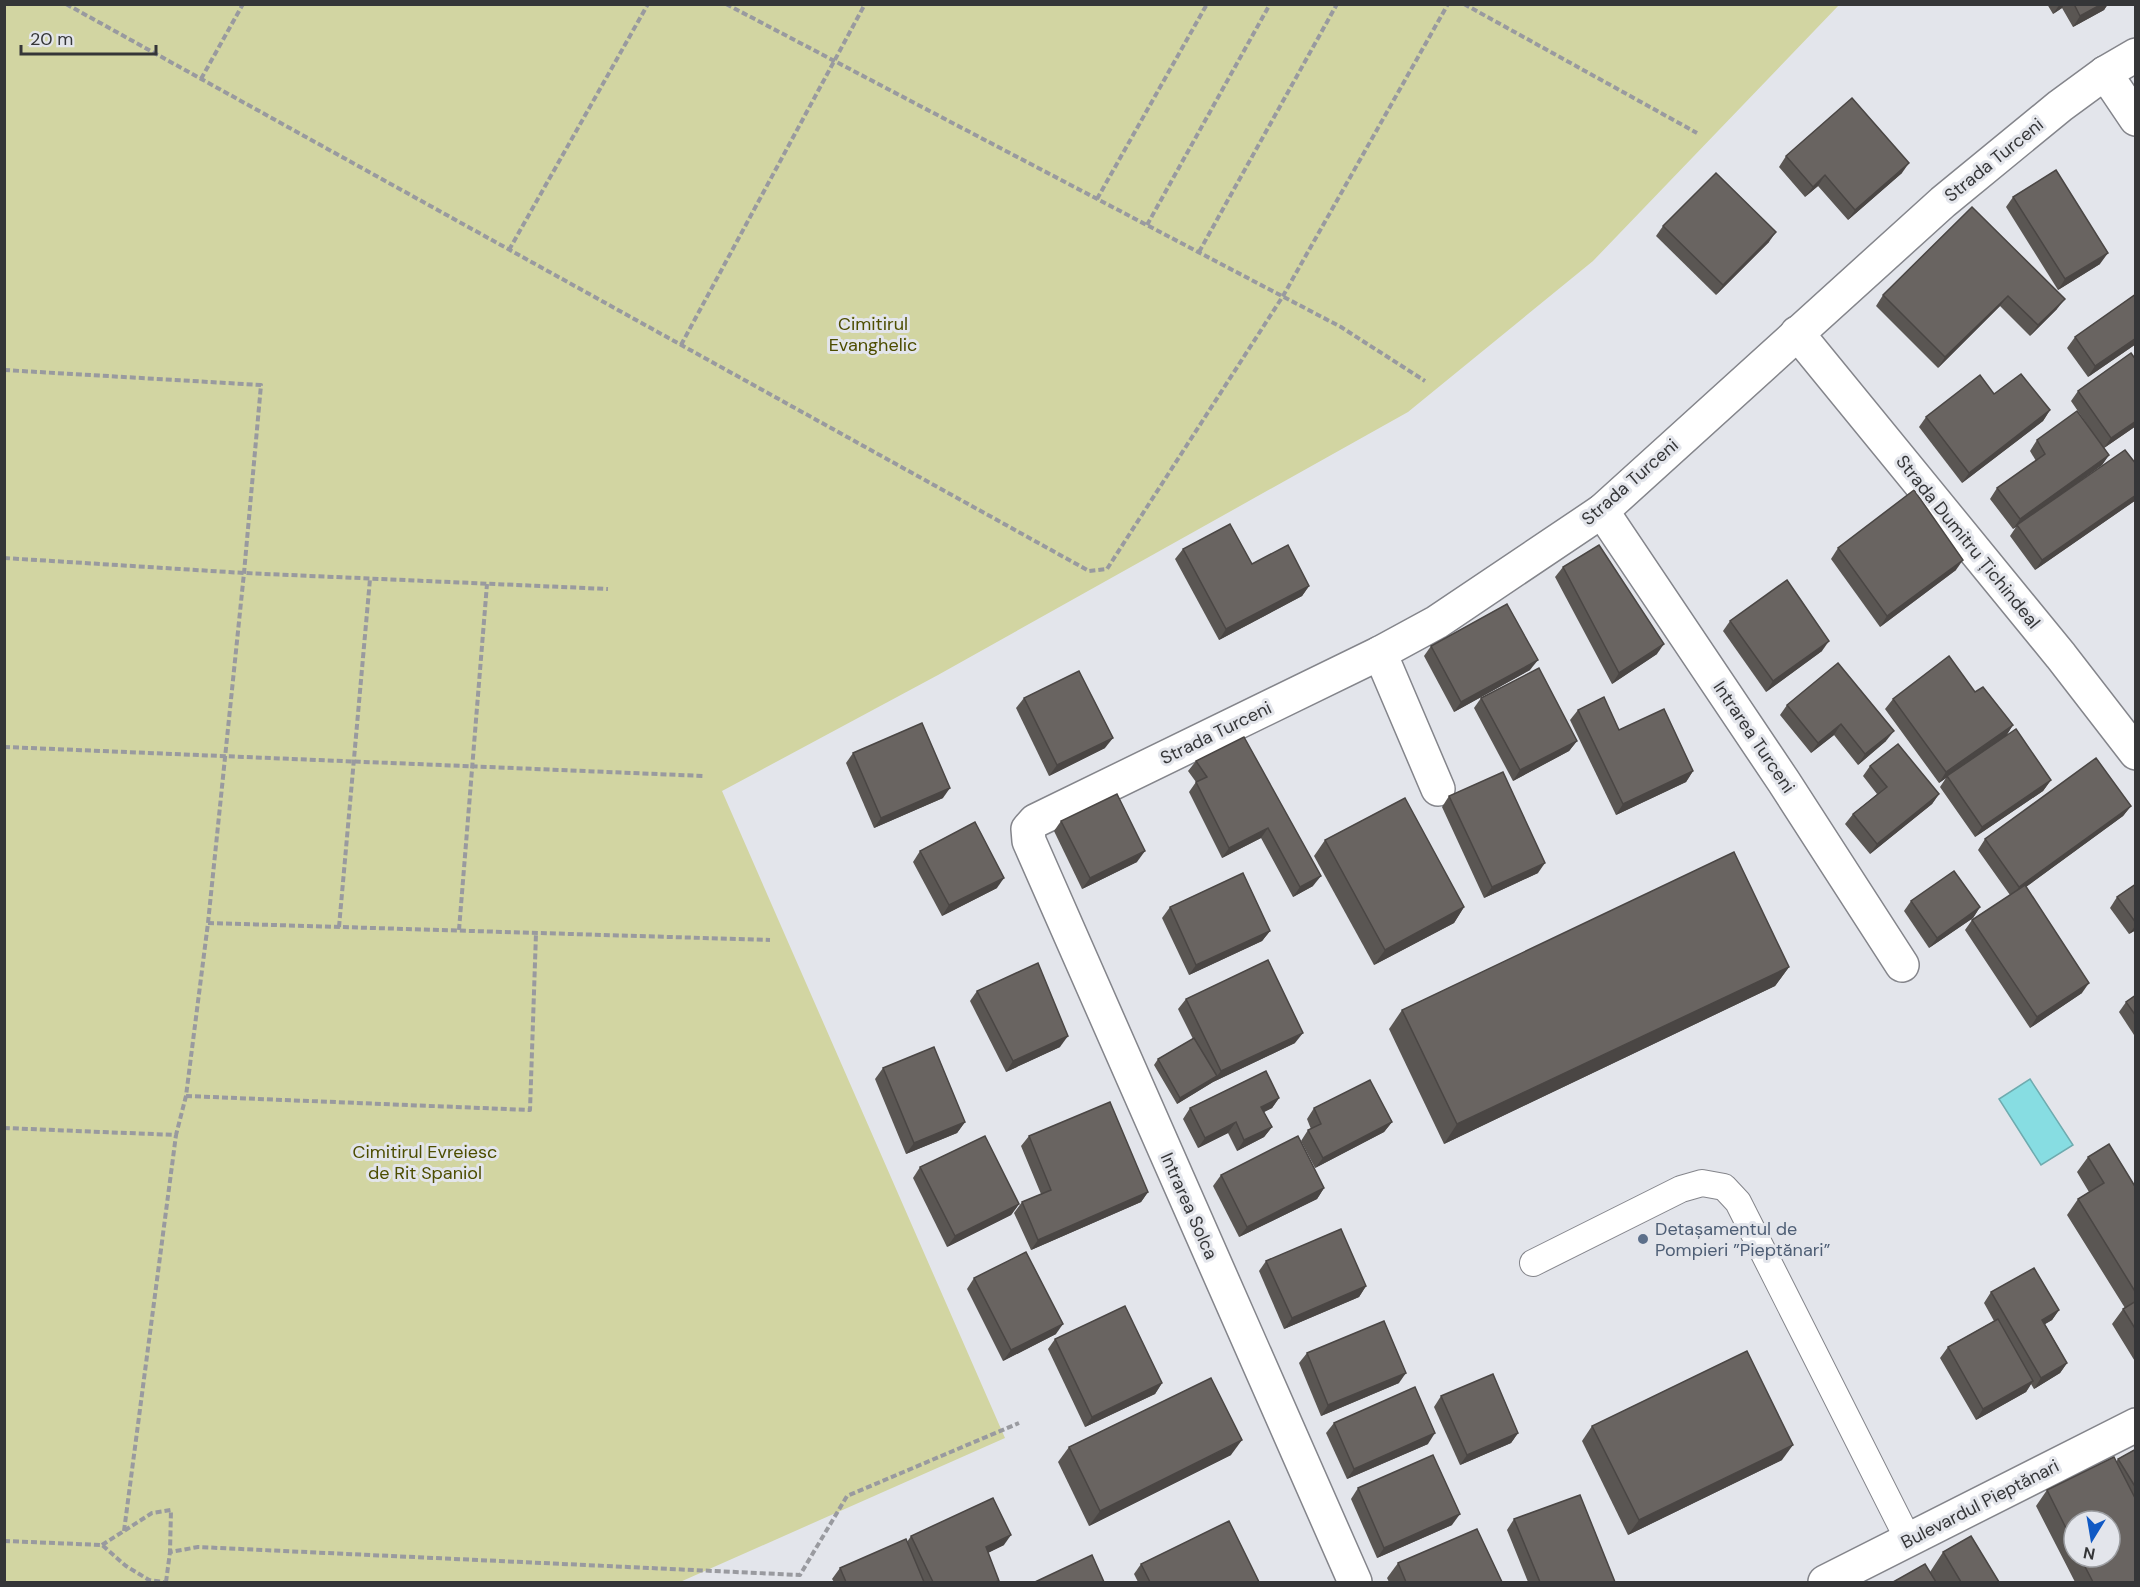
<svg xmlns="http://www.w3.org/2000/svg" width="2140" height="1587" font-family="'DM Sans',sans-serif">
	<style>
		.green { fill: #d2d5a2 }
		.water { fill: #87dde2; stroke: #6eabaf; stroke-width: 1.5 }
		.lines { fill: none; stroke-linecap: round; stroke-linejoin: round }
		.service-casing { stroke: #84858b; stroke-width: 28 }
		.minor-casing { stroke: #84858b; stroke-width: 36 }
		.secondary-casing { stroke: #84858b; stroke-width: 36 }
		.path { stroke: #999a9f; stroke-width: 4; stroke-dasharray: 6 3; stroke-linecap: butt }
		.service { stroke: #fff; stroke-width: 26 }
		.minor { stroke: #fff; stroke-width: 33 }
		.secondary { stroke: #fff; stroke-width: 33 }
		.wall { fill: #5a5653; fill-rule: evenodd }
		.shaded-wall { fill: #4a4644 }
		.building { fill: #696461; stroke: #4a4644; stroke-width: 1.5 }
		.service-dot { fill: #5c6f8a; stroke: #e3e5eb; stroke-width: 2 }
		.labels { text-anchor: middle; stroke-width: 6; stroke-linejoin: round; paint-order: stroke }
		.street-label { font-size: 18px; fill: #353638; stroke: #e3e5eb }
		.park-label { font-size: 18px; fill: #4d4d00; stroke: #e3e5eb }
		.service-label { font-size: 18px; fill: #4e5e75; stroke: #e3e5eb; text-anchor: start }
	</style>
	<rect width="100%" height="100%" fill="#e3e5eb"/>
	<polygon class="green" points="5,4 1839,4 1839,5 1593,261 1408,412 938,675 722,791 1005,1438 680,1582 5,1582"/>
	<polygon class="water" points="2030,1079 2073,1145 2041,1165 1999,1099"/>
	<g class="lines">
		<defs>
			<polyline id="service" points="1533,1263 1681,1189 1702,1183 1724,1187 1738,1202 1909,1541"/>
			<g id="minor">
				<polyline points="2105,73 2136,119"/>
				<polyline points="1797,333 2061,656 2136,753"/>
				<polyline points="1602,511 1784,782 1902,965"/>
				<polyline points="1380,653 1438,789"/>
				<polyline points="1355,1582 1029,841 1028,829 1035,821 1380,653 1437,622 1602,511 1943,202 2060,106 2105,73 2136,55"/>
			</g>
			<polyline id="secondary" points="1825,1582 2136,1425"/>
		</defs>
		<use href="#service" class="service-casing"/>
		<use href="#minor" class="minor-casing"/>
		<use href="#secondary" class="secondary-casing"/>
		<g class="path">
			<polyline points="66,4 1089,571 1107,569 1283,296 1448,4"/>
			<polyline points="726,4 1341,327 1425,381"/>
			<polyline points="1464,4 1697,133"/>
			<polyline points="201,79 243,4"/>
			<polyline points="1097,199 1207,4"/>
			<polyline points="1147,225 1270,4"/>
			<polyline points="509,250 648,4"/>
			<polyline points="1199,252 1337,4"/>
			<polyline points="681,345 865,4"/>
			<polyline points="4,370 261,385 244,573 208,923 186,1096 176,1135 4,1128"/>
			<polyline points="4,558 244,573 608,589"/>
			<polyline points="4,747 705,776"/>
			<polyline points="208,923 770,940"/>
			<polyline points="339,927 370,579"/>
			<polyline points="459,930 487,584"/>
			<polyline points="186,1096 530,1110 536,933"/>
			<polyline points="124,1531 176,1135"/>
			<polyline points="4,1541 102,1545 126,1566 149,1580 164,1582"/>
			<polyline points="102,1545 152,1513 171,1510 170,1552"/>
			<polyline points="166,1582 170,1552 198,1547 800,1575 847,1496 1019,1423"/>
		</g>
		<use href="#service" class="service"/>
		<use href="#minor" class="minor"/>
		<use href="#secondary" class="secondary"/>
	</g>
	<g class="wall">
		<polygon points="2047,4 2101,5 2108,4 2104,10 2073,27 2062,8 2053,14"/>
		<polygon points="1786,156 1902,173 1848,220 1818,186 1805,197 1779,167"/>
		<polygon points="2013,197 2100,264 2058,290 2006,207"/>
		<polygon points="1972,207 2057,309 2030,336 2000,306 1938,368 1876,306 1883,295"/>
		<polygon points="1663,226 1769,242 1716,295 1656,236"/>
		<polygon points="2136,294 2136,344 2088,377 2067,348 2075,337"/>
		<polygon points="2078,391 2136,426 2104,448 2109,455 2102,465 2061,495 2136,464 2136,500 2035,570 2010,536 2016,527 2013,529 1990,499 1997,488 2036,461 2030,451 2037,440 2099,442 2071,401"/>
		<polygon points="1994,394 2050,410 2043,421 1962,483 1919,427 1926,417"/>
		<polygon points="1838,548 1956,570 1880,627 1831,559"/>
		<polygon points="1183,549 1252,564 1309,586 1302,596 1219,640 1175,559"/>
		<polygon points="1563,567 1657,654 1612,684 1555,577"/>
		<polygon points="1730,621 1822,651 1766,692 1723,631"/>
		<polygon points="1431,646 1530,670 1454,712 1424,656"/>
		<polygon points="1975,692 2013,725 2006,736 2051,780 2043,791 1975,837 1940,787 1946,778 1939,783 1885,709 1893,699"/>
		<polygon points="1024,698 1105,748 1049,776 1016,708"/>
		<polygon points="1481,698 1577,741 1569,751 1513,781 1474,708"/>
		<polygon points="1787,705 1886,741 1858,765 1834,735 1811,753 1780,715"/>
		<polygon points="1578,710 1619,730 1693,771 1686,782 1616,815 1570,720"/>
		<polygon points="1244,737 1313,886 1293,897 1261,838 1222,858 1189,792 1196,782 1188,771 1196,761"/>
		<polygon points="853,753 943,798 874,828 846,763"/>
		<polygon points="1870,766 1939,794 1932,804 1870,854 1845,824 1853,814 1877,794 1863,776"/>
		<polygon points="1449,796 1538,873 1484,898 1442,807"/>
		<polygon points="2131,806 2123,816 2026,887 2082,993 2030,1028 1965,930 1972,920 2010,895 1978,850 1985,839"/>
		<polygon points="1061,821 1137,862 1082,889 1054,831"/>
		<polygon points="1325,840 1464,907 1454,923 1374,965 1314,856"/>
		<polygon points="920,851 997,888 942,916 913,862"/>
		<polygon points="2136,884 2136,930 2129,934 2110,908 2117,897"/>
		<polygon points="1911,901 1980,907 1973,918 1929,948 1904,911"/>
		<polygon points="1170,907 1270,931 1262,941 1189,975 1162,918"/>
		<polygon points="1789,967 1775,986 1444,1144 1389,1029 1402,1010"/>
		<polygon points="977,991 1060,1047 1006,1072 970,1001"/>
		<polygon points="2136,995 2136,1038 2119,1012 2126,1002"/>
		<polygon points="1186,999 1295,1043 1213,1082 1177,1104 1154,1065 1158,1059 1193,1039 1178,1009"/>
		<polygon points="883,1068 965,1122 957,1133 906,1154 875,1079"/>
		<polygon points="1279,1098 1272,1108 1264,1112 1272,1127 1264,1137 1237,1151 1228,1133 1198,1148 1183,1119 1190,1108"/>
		<polygon points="1314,1108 1392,1122 1384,1132 1315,1168 1301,1141 1308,1130 1311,1129 1307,1119"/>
		<polygon points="1029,1136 1148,1192 1141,1202 1031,1250 1014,1213 1022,1202 1041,1194 1021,1146"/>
		<polygon points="2088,1157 2136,1188 2136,1363 2112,1324 2123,1309 2125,1308 2067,1215 2078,1199 2089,1192 2077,1172"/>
		<polygon points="920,1167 1019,1204 1011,1215 947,1247 913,1178"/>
		<polygon points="1221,1175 1324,1188 1317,1199 1239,1237 1213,1186"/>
		<polygon points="1266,1261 1366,1286 1359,1297 1284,1329 1259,1271"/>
		<polygon points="974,1278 1056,1334 1003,1361 967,1289"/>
		<polygon points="1991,1292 2059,1310 2052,1320 2045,1324 2067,1363 2060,1373 2034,1389 2031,1384 2026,1392 1976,1420 1940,1358 1948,1347 1994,1321 1984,1303"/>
		<polygon points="1055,1339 1162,1383 1155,1394 1085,1427 1048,1349"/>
		<polygon points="1307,1353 1399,1383 1321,1416 1299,1363"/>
		<polygon points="1441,1396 1518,1433 1511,1443 1460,1465 1434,1407"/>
		<polygon points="1334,1423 1428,1444 1347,1479 1326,1433"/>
		<polygon points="1592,1426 1782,1460 1628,1535 1582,1441"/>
		<polygon points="1069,1447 1231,1455 1089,1526 1058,1462"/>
		<path d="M2136 1449V1582H2075L2036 1506 2047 1490 2116 1462 2118 1459ZM2074 1521 2110 1557H2074Z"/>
		<polygon points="1358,1488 1452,1525 1377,1558 1351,1499"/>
		<polygon points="1514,1519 1615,1582 1528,1582 1507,1530"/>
		<polygon points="911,1536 1004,1545 988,1553 999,1581 998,1582 834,1582 832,1579 840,1568 907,1542"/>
		<polygon points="1943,1552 1999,1582 1893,1582 1930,1572"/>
		<polygon points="1398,1563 1502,1582 1389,1582 1387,1578"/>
		<polygon points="1141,1564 1259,1582 1138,1582 1134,1574"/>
	</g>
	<g class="shaded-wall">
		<polygon points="2060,4 2064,4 2062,8 2053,14"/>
		<polygon points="2102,4 2108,4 2104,10 2073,27 2080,16"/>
		<polygon points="1909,163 1902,173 1848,220 1855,210"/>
		<polygon points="1825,175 1818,186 1805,197 1813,187"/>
		<polygon points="1776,232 1769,242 1716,295 1723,285"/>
		<polygon points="2108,253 2100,264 2058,290 2065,279"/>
		<polygon points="2008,296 2000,306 1938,368 1945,357"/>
		<polygon points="2065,299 2057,309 2030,336 2038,325"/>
		<polygon points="2136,338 2136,344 2088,377 2095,366"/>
		<polygon points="2050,410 2043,421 1962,483 1969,473"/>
		<polygon points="2136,421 2136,426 2104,448 2111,438"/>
		<polygon points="2109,455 2102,465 2013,529 2020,519"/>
		<polygon points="2136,495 2136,500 2035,570 2042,560"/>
		<polygon points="1963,560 1956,570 1880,627 1887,616"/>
		<polygon points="1309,586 1302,596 1219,640 1226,629"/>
		<polygon points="1829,641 1822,651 1766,692 1773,681"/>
		<polygon points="1664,644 1657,654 1612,684 1619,673"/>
		<polygon points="1538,660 1530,670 1454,712 1461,702"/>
		<polygon points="1841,724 1834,735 1811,753 1818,743"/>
		<polygon points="2013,725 2006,736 1939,783 1946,772"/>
		<polygon points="1894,731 1886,741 1858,765 1865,754"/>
		<polygon points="1113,738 1105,748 1049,776 1057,765"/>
		<polygon points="1577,741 1569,751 1513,781 1520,770"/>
		<polygon points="1693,771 1686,782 1616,815 1623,804"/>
		<polygon points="2051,780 2043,791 1975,837 1982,827"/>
		<polygon points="950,788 943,798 874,828 881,818"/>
		<polygon points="1939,794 1932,804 1870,854 1877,844"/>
		<polygon points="2131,806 2123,816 2012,897 2019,887"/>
		<polygon points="1268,828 1261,838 1222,858 1229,848"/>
		<polygon points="1145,851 1137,862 1082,889 1090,878"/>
		<polygon points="1545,863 1538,873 1484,898 1492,887"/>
		<polygon points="1321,876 1313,886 1293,897 1300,887"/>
		<polygon points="1004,878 997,888 942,916 949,905"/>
		<polygon points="1464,907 1454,923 1374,965 1385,950"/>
		<polygon points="1980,907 1973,918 1929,948 1937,938"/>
		<polygon points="2136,925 2136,930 2129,934"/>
		<polygon points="1270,931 1262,941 1189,975 1196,965"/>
		<polygon points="1789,967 1775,986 1444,1144 1457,1124"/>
		<polygon points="2089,983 2082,993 2030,1028 2037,1017"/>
		<polygon points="1303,1033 1295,1043 1213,1082 1177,1104 1180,1098 1217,1076 1221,1071"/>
		<polygon points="1068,1036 1060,1047 1006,1072 1013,1061"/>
		<polygon points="1279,1098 1272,1108 1254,1117 1261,1107"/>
		<polygon points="965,1122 957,1133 906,1154 914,1143"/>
		<polygon points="1236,1122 1228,1133 1198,1148 1205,1138"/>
		<polygon points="1392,1122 1384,1132 1315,1168 1323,1158"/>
		<polygon points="1272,1127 1264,1137 1237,1151 1244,1140"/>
		<polygon points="1324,1188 1317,1199 1239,1237 1247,1227"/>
		<polygon points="1148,1192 1141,1202 1031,1250 1038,1240"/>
		<polygon points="1019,1204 1011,1215 947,1247 955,1236"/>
		<polygon points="1366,1286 1359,1297 1284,1329 1292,1318"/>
		<polygon points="2059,1310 2052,1320 2035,1330 2042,1320"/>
		<polygon points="1063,1324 1056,1334 1003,1361 1011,1350"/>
		<polygon points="2067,1363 2060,1373 2034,1389 2041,1378"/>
		<polygon points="1406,1373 1399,1383 1321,1416 1328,1405"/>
		<polygon points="2033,1381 2026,1392 1976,1420 1983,1409"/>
		<polygon points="1162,1383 1155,1394 1085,1427 1092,1417"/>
		<polygon points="1435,1433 1428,1444 1347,1479 1354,1469"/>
		<polygon points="1518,1433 1511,1443 1460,1465 1467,1455"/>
		<polygon points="1242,1440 1231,1455 1089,1526 1100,1511"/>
		<polygon points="1793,1445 1782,1460 1628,1535 1639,1520"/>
		<polygon points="1460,1514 1452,1525 1377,1558 1384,1548"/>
		<polygon points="1011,1535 1004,1545 979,1557 986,1547"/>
	</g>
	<g class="building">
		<polygon points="2074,4 2102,4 2080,16"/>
		<polygon points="1852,98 1909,163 1855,210 1825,175 1813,187 1786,156"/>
		<polygon points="2056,170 2108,253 2065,279 2013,197"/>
		<polygon points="1716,173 1776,232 1723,285 1663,226"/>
		<polygon points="1972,207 2065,299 2038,325 2008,296 1945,357 1883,295"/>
		<polygon points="2136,294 2136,338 2095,366 2075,337"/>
		<polygon points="2131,353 2136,360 2136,421 2111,438 2078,391"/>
		<polygon points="2021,374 2050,410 1969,473 1926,417 1980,375 1994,394"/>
		<polygon points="2077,411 2109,455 2020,519 1997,488 2045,454 2037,440"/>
		<polygon points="2125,450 2136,464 2136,495 2042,560 2017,525"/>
		<polygon points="1914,490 1963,560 1887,616 1838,548"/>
		<polygon points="1230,524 1252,564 1288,545 1309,586 1226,629 1183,549"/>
		<polygon points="1599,545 1664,644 1619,673 1563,567"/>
		<polygon points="1787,580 1829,641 1773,681 1730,621"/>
		<polygon points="1507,604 1538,660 1461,702 1431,646"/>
		<polygon points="1949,656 1975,692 1983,687 2013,725 1946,772 1893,699"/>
		<polygon points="1838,663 1894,731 1865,754 1841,724 1818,743 1787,705"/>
		<polygon points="1539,668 1577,741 1520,770 1481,698"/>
		<polygon points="1079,671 1113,738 1057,765 1024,698"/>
		<polygon points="1604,697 1619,730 1664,709 1693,771 1623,804 1578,710"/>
		<polygon points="922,723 950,788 881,818 853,753"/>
		<polygon points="2016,729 2051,780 1982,827 1947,776"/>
		<polygon points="1244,737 1321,876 1300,887 1268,828 1229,848 1196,782 1207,777 1196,761"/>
		<polygon points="1898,744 1939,794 1877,844 1853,814 1887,787 1870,766"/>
		<polygon points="2096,758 2131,806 2019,887 1985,839"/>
		<polygon points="1503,772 1545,863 1492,887 1449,796"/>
		<polygon points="1117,794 1145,851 1090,878 1061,821"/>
		<polygon points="1405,798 1464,907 1385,950 1325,840"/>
		<polygon points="975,822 1004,878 949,905 920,851"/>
		<polygon points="1734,852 1789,967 1457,1124 1402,1010"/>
		<polygon points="1954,871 1980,907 1937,938 1911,901"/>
		<polygon points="1243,873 1270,931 1196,965 1170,907"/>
		<polygon points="2136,884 2136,923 2117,897"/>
		<polygon points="2025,885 2089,983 2037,1017 1972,920"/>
		<polygon points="1268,960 1303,1033 1221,1071 1186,999"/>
		<polygon points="1038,963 1068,1036 1013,1061 977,991"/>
		<polygon points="2136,995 2136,1016 2126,1002"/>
		<polygon points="1194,1038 1217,1076 1180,1098 1158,1059"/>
		<polygon points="934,1047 965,1122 914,1143 883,1068"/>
		<polygon points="1266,1071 1279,1098 1261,1107 1272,1127 1244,1140 1236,1122 1205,1138 1190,1108"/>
		<polygon points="1370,1080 1392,1122 1323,1158 1308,1130 1321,1124 1314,1108"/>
		<polygon points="1110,1102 1148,1192 1038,1240 1022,1202 1051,1190 1029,1136"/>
		<polygon points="985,1136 1019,1204 955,1236 920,1167"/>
		<polygon points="1298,1136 1324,1188 1247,1227 1221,1175"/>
		<polygon points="2109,1144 2136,1188 2136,1293 2078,1199 2104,1183 2088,1157"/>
		<polygon points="1341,1229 1366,1286 1292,1318 1266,1261"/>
		<polygon points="1026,1252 1063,1324 1011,1350 974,1278"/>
		<polygon points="2034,1268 2059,1310 2042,1320 2067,1363 2041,1378 1991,1292"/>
		<polygon points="2136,1301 2136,1330 2123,1309"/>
		<polygon points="1125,1306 1162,1383 1092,1417 1055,1339"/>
		<polygon points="1998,1319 2033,1381 1983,1409 1948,1347"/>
		<polygon points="1384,1321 1406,1373 1328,1405 1307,1353"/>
		<polygon points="1747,1351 1793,1445 1639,1520 1592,1426"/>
		<polygon points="1493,1374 1518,1433 1467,1455 1441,1396"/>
		<polygon points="1211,1378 1242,1440 1100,1511 1069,1447"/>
		<polygon points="1415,1387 1435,1433 1354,1469 1334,1423"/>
		<polygon points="2136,1449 2136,1488 2118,1459"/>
		<polygon points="1433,1455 1460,1514 1384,1548 1358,1488"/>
		<polygon points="2114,1457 2136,1500 2136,1582 2093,1582 2080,1557 2110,1557 2110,1521 2074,1521 2074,1544 2047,1490"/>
		<polygon points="1580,1495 1615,1582 1540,1582 1514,1519"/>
		<polygon points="993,1498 1011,1535 986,1547 999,1581 995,1582 933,1582 911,1536"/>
		<polygon points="1229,1521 1259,1582 1150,1582 1141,1564"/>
		<polygon points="1477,1529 1502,1582 1406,1582 1398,1563"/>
		<polygon points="1971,1536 1999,1582 1961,1582 1943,1552"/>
		<polygon points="906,1539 924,1582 846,1582 840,1568"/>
		<polygon points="1092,1555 1104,1582 1035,1582"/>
		<polygon points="1925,1564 1936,1582 1893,1582"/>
	</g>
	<circle class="service-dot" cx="1643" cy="1239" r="6"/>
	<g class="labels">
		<g class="street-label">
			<text transform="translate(1994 160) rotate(-39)" y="6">Strada Turceni</text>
			<text transform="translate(1630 482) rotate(-41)" y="6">Strada Turceni</text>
			<text transform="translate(1968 542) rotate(51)" y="6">Strada Dumitru Țichindeal</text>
			<text transform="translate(1216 733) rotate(-26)" y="6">Strada Turceni</text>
			<text transform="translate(1754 737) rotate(56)" y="6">Intrarea Turceni</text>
			<text transform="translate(1189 1206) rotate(66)" y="6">Intrarea Solca</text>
			<text transform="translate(1980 1504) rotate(-27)" y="6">Bulevardul Pieptănari</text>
		</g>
		<g class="park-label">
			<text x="873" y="330">Cimitirul<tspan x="873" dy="21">Evanghelic</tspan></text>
			<text x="425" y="1158">Cimitirul Evreiesc<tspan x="425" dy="21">de Rit Spaniol</tspan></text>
		</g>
		<g class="service-label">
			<text x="1655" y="1235">Detașamentul de<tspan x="1655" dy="21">Pompieri ”Pieptănari”</tspan></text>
		</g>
	</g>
	<rect width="2140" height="1587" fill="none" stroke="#353638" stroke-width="12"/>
	<g transform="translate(2092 1539) rotate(191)"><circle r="28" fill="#e3e5eb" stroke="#9d9fa3" stroke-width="1.5"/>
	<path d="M0-4.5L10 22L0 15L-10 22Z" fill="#1059c4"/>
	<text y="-9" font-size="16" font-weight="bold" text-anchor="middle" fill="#353638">N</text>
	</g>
	<path d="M21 45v9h135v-9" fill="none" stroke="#353638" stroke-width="3"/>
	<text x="30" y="45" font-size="18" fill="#353638" stroke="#e3e5eb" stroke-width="4.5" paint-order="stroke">20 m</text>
</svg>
